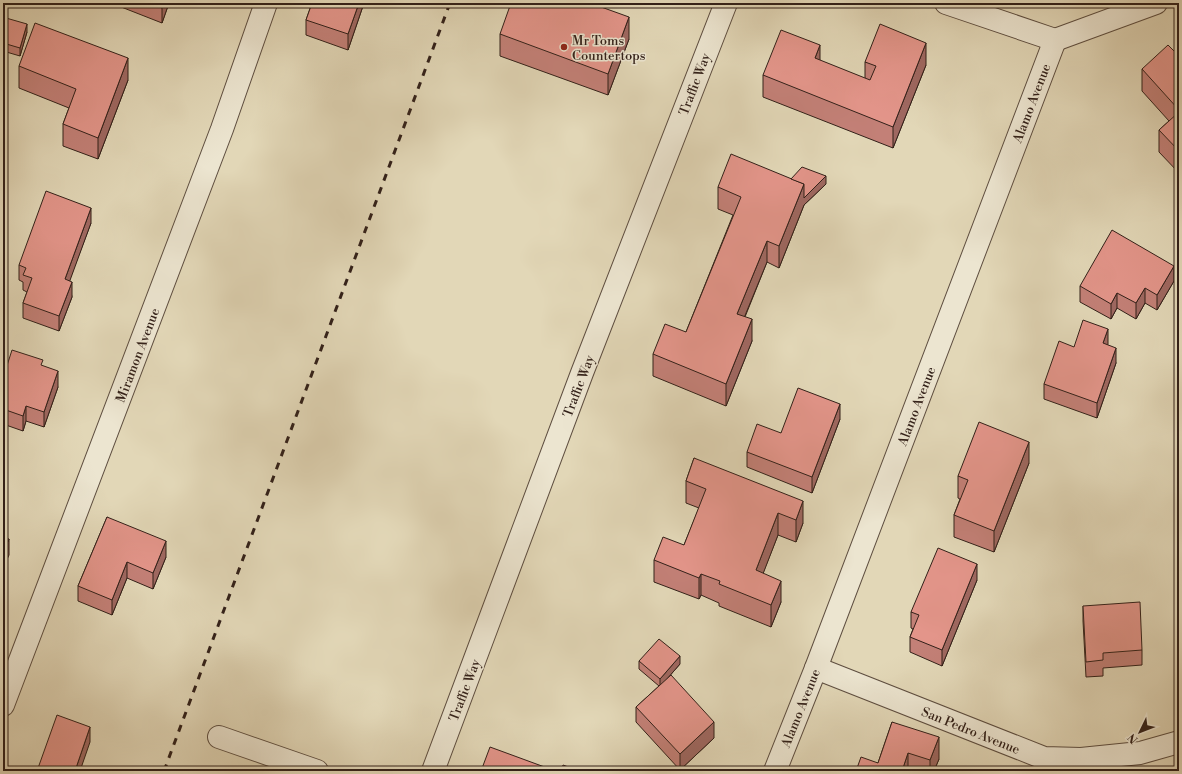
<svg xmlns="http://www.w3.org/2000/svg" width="1182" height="774" font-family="'Libre Bodoni',serif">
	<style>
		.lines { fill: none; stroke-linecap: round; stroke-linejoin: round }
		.minor-casing { stroke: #5e4e40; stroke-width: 24 }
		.minor { stroke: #ece5d0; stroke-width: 22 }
		.rail { stroke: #322019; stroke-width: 3; stroke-dasharray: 7 7; stroke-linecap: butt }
		.wall { fill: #c38077; stroke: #322019 }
		.shaded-wall { fill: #9f6861; stroke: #322019 }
		.building { fill: #e3958a; stroke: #322019 }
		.poi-dot { fill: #8f2418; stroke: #ece5d0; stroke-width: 1.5 }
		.labels { text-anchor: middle; stroke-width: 3; stroke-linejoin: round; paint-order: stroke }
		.poi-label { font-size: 13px; fill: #322019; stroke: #ece5d0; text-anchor: start }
		.street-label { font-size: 13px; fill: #322019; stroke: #ece5d0 }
	</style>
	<rect width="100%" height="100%" fill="#e2d7b7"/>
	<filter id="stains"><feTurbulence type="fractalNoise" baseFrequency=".005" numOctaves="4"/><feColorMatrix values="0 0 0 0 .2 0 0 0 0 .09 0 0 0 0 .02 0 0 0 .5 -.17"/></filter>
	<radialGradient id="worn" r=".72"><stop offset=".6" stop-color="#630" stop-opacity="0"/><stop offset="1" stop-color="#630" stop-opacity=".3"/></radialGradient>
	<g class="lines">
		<defs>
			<g id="minor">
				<polyline points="946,3 1055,40"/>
				<polyline points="1055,40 1156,3"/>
				<polyline points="816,668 1044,758 1081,759 1140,753 1179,742"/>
				<polyline points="3,705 222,129 266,3"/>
				<polyline points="219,737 317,771"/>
				<polyline points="433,771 582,373 726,3"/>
				<polyline points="775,771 816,668 1055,40"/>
			</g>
		</defs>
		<use href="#minor" class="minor-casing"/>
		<use href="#minor" class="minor"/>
		<polyline class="rail" points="164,771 450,3"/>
	</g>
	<g class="wall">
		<polygon points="111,3 169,3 162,23"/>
		<polygon points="190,3 198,3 197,6"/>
		<polygon points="312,3 364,3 348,50 306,35 306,20"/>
		<polygon points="3,28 27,32 20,56 3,51"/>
		<polygon points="500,34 629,39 608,95 500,56"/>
		<polygon points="1179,56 1179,173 1159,152 1159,130 1169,121 1142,91 1142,69"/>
		<polygon points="820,61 865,79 865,62 926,65 893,148 763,97 763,75"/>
		<polygon points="19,66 128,80 98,159 63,146 63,124 69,108 19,88"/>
		<polygon points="791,179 826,184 804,205 779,268 767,262 745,317 752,341 726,406 653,376 653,354 686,332 733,215 718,209 718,187"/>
		<polygon points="91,223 69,281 72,297 59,331 23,318 23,303 27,292 23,290 23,282 19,280 19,265"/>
		<polygon points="1174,281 1157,310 1145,303 1136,319 1117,308 1111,319 1080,302 1080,286"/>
		<polygon points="1108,345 1116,363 1097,418 1044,399 1044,384 1074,347"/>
		<polygon points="43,366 58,387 44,427 26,421 23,431 3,424 3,378"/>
		<polygon points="840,419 812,493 747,467 747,452 781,433"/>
		<polygon points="694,458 803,523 796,542 778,535 763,573 781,602 771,627 719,606 719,603 701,595 699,599 654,582 654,560 684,545 699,508 686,503 686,481"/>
		<polygon points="1029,463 994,552 954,537 954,515 960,499 958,498 958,476"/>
		<polygon points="107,517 166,557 153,589 127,578 112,615 78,601 78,586"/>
		<polygon points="977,580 942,666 910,652 910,637 913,629 911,628 911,612"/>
		<polygon points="1083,606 1142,650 1142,665 1103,668 1103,676 1086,677 1083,621"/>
		<polygon points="639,661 680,664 666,680 714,738 680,770 636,722 636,707 659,686 639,669"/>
		<polygon points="892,722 939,759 934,771 856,771 878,763"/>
	</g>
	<g class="shaded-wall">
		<polygon points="164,3 169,3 162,23 162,8"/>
		<polygon points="359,3 364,3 348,50 348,34"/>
		<polygon points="629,17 629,39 608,95 608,74"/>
		<polygon points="27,24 27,32 20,56 20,48"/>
		<polygon points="926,43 926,65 893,148 893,127"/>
		<polygon points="820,45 820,67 815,58"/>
		<polygon points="128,58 128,80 98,159 98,138"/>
		<polygon points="826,176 826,184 804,205 779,268 779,246 804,184"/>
		<polygon points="91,208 91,223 65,294 65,279"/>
		<polygon points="767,241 767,262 737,335 737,314"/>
		<polygon points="1174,266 1174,281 1157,310 1157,295"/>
		<polygon points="72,282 72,297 59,331 59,316"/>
		<polygon points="1145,288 1145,303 1136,319 1136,303"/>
		<polygon points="1117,293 1117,308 1111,319 1111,304"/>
		<polygon points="752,319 752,341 726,406 726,384"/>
		<polygon points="1108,329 1108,344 1103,358 1103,343"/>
		<polygon points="1116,348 1116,363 1097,418 1097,403"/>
		<polygon points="58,371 58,387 44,427 44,412"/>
		<polygon points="840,404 840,419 812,493 812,477"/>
		<polygon points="26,406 26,421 23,431 23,416"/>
		<polygon points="1029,442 1029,463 994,552 994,531"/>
		<polygon points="803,501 803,523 796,542 796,520"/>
		<polygon points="778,513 778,535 756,592 756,570"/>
		<polygon points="9,539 9,555 3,568 3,553"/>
		<polygon points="166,541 166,557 153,589 153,573"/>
		<polygon points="127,562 127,578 112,615 112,600"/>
		<polygon points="977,564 977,580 942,666 942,650"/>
		<polygon points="701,574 701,595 699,599 699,578"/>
		<polygon points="781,581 781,602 771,627 771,605"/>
		<polygon points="680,656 680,664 660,687 660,679"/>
		<polygon points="714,722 714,738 680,770 680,754"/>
		<polygon points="90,727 90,742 80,771 75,771"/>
		<polygon points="939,737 939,759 934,771 930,771 930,760"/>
		<polygon points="908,753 908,771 902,771"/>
	</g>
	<g class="building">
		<polygon points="149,3 164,3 162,8"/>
		<polygon points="312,3 359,3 348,34 306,20"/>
		<polygon points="511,3 590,3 629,17 608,74 500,34"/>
		<polygon points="6,18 27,24 20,48 3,43 3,28"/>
		<polygon points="35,23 128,58 98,138 63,124 76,89 19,66"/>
		<polygon points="880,24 926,43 893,127 763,75 781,30 820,45 815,58 870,80 876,66 865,62"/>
		<polygon points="1168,45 1179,56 1179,110 1142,69"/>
		<polygon points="1179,112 1179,151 1159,130"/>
		<polygon points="731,154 804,184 779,246 767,241 737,314 752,319 726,384 653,354 665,324 686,332 741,197 718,187"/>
		<polygon points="802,167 826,176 804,198 804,184 791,179"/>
		<polygon points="46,191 91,208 65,279 72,282 59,316 23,303 32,278 23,275 26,268 19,265"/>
		<polygon points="1112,230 1174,266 1157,295 1145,288 1136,303 1117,293 1111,304 1080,286"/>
		<polygon points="1083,320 1108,329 1103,343 1116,348 1097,403 1044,384 1059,341 1074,347"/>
		<polygon points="12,350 43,360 41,365 58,371 44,412 26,406 23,416 3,409 3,378"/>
		<polygon points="798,388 840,404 812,477 747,452 757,424 781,433"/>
		<polygon points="979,422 1029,442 994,531 954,515 968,480 958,476"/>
		<polygon points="694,458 803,501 796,520 778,513 756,570 781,581 771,605 719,584 720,581 701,574 699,578 654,560 663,537 684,545 706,489 686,481"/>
		<polygon points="107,517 166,541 153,573 127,562 112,600 78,586"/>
		<polygon points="3,537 9,539 3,553"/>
		<polygon points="938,548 977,564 942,650 910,637 919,615 911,612"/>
		<polygon points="1140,602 1142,650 1103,653 1103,660 1086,662 1083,606"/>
		<polygon points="659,639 680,656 660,679 639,661"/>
		<polygon points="671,675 714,722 680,754 636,707"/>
		<polygon points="57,715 90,727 75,771 37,771"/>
		<polygon points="892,722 939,737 930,760 908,753 902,771 856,771 861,757 878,763"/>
		<polygon points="490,747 550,769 549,771 481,771"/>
		<polygon points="563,765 579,771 561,771"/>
		<polygon points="593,767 602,771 591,771"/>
	</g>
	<circle class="poi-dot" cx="564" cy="47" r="4"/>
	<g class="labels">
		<g class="poi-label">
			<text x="572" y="45">Mr Toms<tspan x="572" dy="15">Countertops</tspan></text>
		</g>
		<g class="street-label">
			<text transform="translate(694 84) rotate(-69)" y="5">Traffic Way</text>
			<text transform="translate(1031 103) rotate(-69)" y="5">Alamo Avenue</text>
			<text transform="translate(137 355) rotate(-69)" y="5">Miramon Avenue</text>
			<text transform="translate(578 386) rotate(-69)" y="5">Traffic Way</text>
			<text transform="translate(916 406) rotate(-69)" y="5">Alamo Avenue</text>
			<text transform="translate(464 690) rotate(-69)" y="5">Traffic Way</text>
			<text transform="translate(800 708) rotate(-68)" y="5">Alamo Avenue</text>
			<text transform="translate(971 730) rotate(22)" y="5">San Pedro Avenue</text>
		</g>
	</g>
	<rect width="1182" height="774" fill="none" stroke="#e2d7b7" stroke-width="16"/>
	<rect x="4" y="4" width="1174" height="766" fill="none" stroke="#322019" stroke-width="2"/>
	<rect x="8" y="8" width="1166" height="758" fill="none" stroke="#322019"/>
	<g transform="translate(1140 732) rotate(227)" stroke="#ece5d0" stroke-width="3" paint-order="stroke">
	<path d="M0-3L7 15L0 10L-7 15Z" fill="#322019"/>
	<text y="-6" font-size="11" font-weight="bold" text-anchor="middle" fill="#322019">N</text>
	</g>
	<rect width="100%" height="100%" filter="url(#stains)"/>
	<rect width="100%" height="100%" fill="url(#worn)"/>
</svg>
